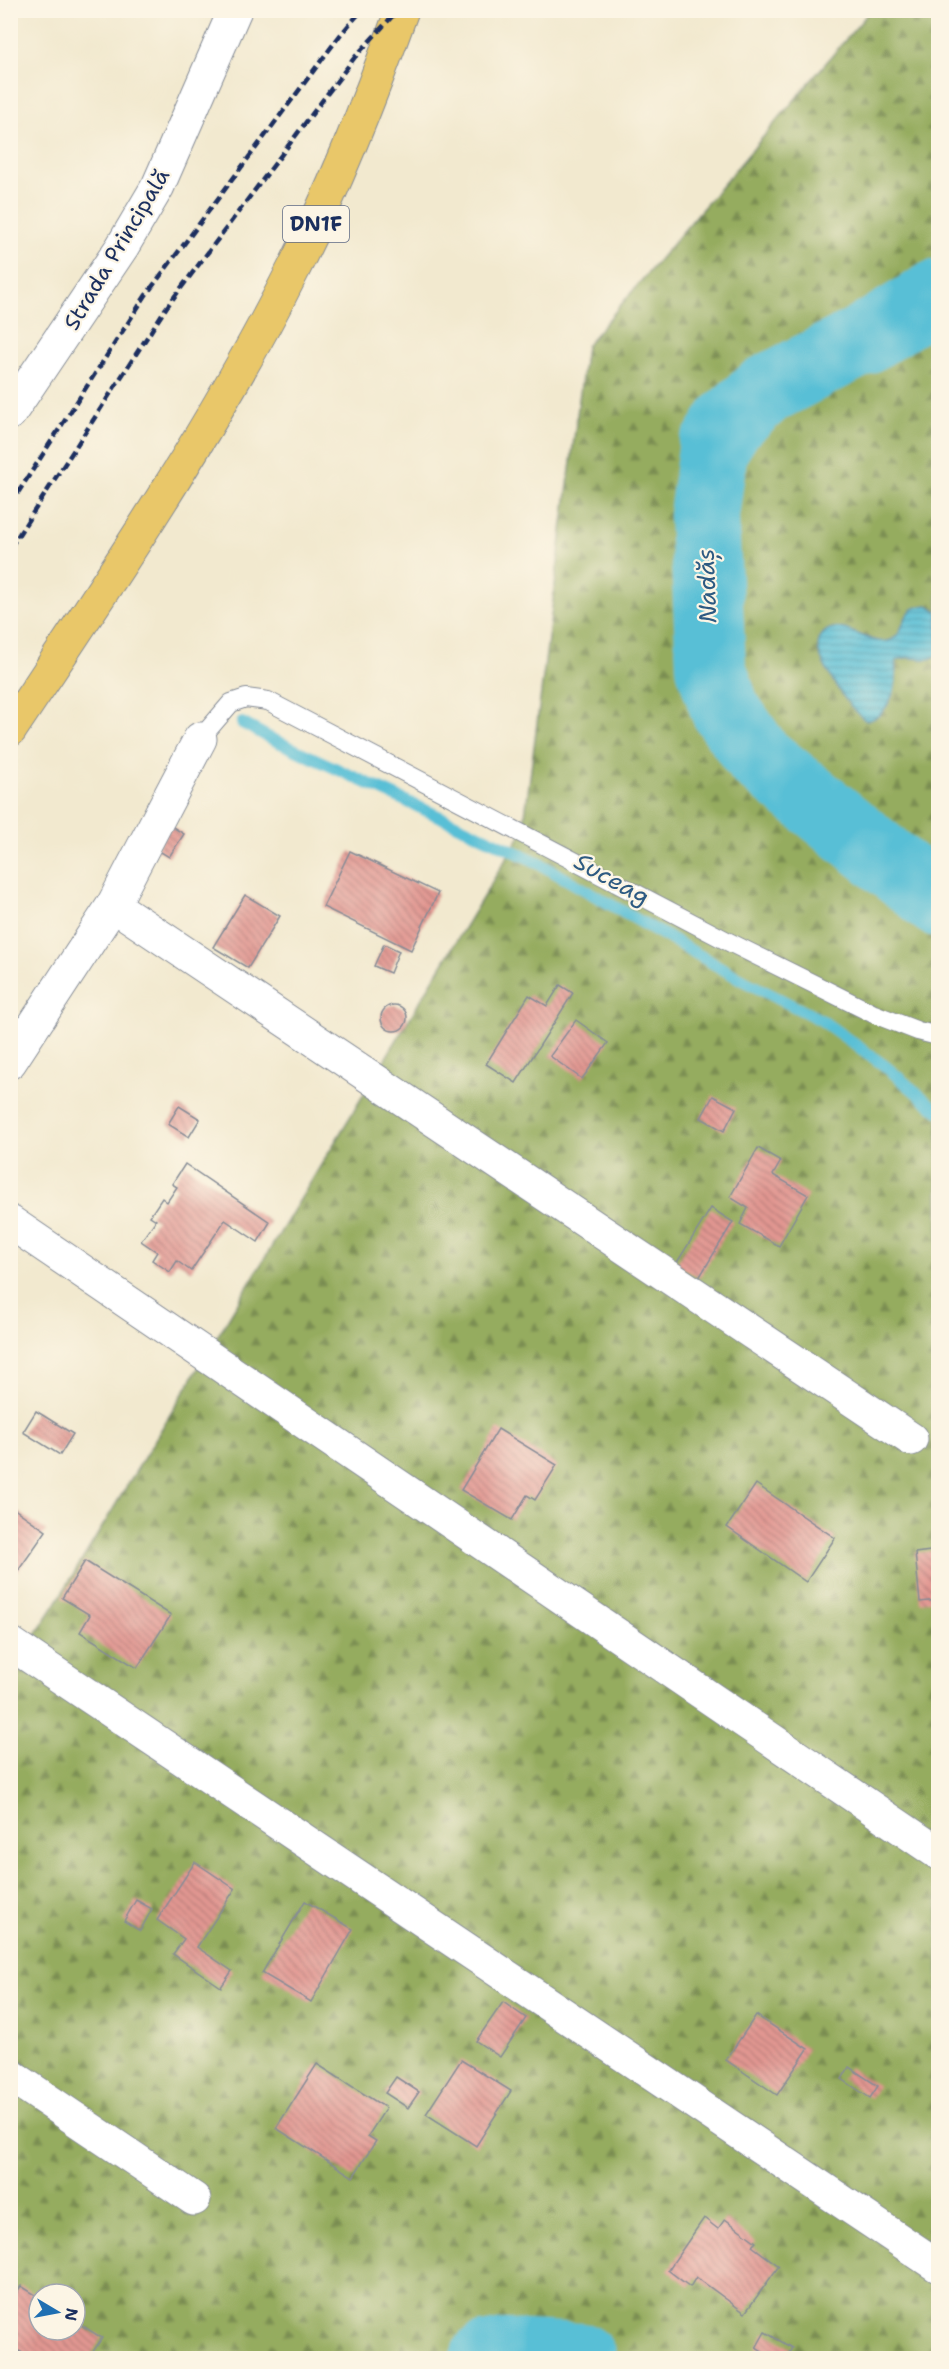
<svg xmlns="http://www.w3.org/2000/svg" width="949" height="2369" font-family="'Shantell Sans',sans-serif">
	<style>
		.forest { fill: url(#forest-firs); stroke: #586e5e; stroke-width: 1.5; fill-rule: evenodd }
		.water { fill: url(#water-rules); stroke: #3a779a; stroke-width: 1.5 }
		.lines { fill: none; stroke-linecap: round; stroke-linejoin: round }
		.stream { stroke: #58bfd6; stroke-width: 12 }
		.river { stroke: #58bfd6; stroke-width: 70 }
		.building { fill: url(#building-back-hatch) }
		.service-casing { stroke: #868c96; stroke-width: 20 }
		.minor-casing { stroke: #868c96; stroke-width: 35 }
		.primary-casing { stroke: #868c96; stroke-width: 35 }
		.service { stroke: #fff; stroke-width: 18 }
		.minor { stroke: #fff; stroke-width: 33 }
		.primary { stroke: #e9c769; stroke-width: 33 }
		.rail { stroke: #1b2f5e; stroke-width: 4.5; stroke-dasharray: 9 4.5; stroke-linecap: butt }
		.labels { text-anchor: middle; stroke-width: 4.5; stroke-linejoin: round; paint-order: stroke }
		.shield { fill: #fcf5e5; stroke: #5e6a86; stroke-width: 1.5 }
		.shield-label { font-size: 21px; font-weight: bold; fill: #1b2f5e }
		.street-label { font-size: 22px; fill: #1b2f5e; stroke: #fcf5e5 }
		.water-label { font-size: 24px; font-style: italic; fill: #2d5a82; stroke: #fcf5e5 }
	</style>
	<defs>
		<pattern id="forest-firs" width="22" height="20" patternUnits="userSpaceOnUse" patternTransform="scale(1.5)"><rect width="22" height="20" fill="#95ac5e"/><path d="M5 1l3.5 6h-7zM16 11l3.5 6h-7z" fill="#798c51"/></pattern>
		<pattern id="water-rules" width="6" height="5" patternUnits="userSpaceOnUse" patternTransform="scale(1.5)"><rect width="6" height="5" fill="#58bfd6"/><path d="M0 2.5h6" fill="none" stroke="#489cb1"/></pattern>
		<pattern id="building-back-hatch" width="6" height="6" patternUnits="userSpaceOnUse" patternTransform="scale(1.5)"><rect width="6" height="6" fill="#e29791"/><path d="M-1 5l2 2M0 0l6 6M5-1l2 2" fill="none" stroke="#b67c7a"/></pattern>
	</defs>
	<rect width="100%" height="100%" fill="#fcf5e5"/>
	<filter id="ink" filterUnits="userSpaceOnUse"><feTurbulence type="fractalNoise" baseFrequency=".0167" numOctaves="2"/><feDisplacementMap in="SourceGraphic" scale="12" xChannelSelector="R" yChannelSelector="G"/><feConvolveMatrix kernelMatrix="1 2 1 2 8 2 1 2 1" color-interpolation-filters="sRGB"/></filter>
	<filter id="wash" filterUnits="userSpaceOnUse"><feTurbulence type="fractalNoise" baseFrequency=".008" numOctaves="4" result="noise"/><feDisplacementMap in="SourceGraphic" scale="24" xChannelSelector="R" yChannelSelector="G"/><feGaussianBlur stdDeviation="1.35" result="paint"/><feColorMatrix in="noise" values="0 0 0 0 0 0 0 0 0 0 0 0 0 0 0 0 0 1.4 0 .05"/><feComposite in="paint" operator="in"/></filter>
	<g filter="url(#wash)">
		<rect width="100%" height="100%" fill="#f2e9cf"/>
		<path class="forest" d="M870 11H938V2358H11L10 1674 55 1605 523 831 586 346ZM39 2294H75V2330H39Z"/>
		<path class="water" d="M928 605 938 612V654C927 666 910 652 896 661 894 667 897 673 896 680 895 695 882 722 865 720 847 705 832 681 822 660 818 651 816 644 822 635 839 613 869 649 891 640 908 633 897 607 928 605Z"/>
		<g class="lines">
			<polyline class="stream" points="242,723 270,738 533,860 744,981 821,1020 885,1066 938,1111"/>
			<g class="river">
				<polyline points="938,294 867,338 766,390 730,422 713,449 704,516 711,667 725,709 758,757 938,902"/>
				<polyline points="485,2358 506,2354 581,2358"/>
			</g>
		</g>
		<g id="blocks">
			<g class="building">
				<polygon points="171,826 184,834 169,857 156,849"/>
				<polygon points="350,851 438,893 411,950 323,907"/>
				<polygon points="245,895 280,916 248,968 213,947"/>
				<polygon points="384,944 399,951 390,973 374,966"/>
				<polygon points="560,985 573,993 516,1083 486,1064 529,995 547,1006"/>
				<circle cx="394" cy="1018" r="13"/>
				<polygon points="576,1020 608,1043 582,1079 550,1056"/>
				<polygon points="713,1096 736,1108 724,1131 701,1118"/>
				<polygon points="179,1106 200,1119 189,1137 168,1124"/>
				<polygon points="758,1148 781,1161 773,1175 808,1195 779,1246 740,1224 748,1208 730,1197"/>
				<polygon points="185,1164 270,1222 258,1242 225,1220 191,1271 177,1261 170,1272 152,1260 157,1252 141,1241 156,1220 150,1216 162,1198 167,1202 177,1187 172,1184"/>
				<polygon points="711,1208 733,1222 699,1278 676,1264"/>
				<polygon points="36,1411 73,1434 60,1455 23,1432"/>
				<polygon points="498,1429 557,1465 535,1500 527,1495 512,1520 461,1490"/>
				<polygon points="756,1484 835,1538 806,1582 727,1527"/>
				<polygon points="10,1506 46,1531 18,1571 10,1566"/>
				<polygon points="938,1550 938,1600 920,1602 915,1553"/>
				<polygon points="85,1561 171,1615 137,1668 80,1632 90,1615 62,1598"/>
				<polygon points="195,1862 235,1889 197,1947 232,1971 221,1987 173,1954 184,1939 157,1920"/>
				<polygon points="136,1900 152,1909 140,1931 124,1921"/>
				<polygon points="305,1901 353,1929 311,2002 262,1973"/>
				<polygon points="503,2002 526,2018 500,2057 476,2041"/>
				<polygon points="756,2015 808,2049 777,2095 726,2060"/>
				<polygon points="461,2060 511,2091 476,2146 426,2114"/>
				<polygon points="317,2064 386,2108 368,2136 376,2141 353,2177 276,2128"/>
				<polygon points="849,2067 878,2086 870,2098 842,2079"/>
				<polygon points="396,2077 419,2092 408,2108 385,2093"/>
				<polygon points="704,2218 718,2229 725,2219 756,2242 752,2246 779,2266 745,2313 696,2277 690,2287 668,2270"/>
				<polygon points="21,2286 39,2297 39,2330 75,2330 75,2321 102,2338 89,2358 31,2358 19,2351 15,2357 10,2354 10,2302"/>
				<polygon points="765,2332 792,2348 786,2358 772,2358 756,2348"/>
			</g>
		</g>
	</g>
	<g filter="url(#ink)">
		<use href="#blocks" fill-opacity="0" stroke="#868c96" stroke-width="1.5"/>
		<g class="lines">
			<defs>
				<polyline id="service" points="200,739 231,703 246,698 268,701 727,941 874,1014 918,1031 938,1036"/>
				<g id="minor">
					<polyline points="10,413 122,247 158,186 235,10"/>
					<polyline points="113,905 911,1439"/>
					<polyline points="10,1062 113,905 200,739"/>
					<polyline points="10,1222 938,1853"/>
					<polyline points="10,1643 938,2266"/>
					<polyline points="10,2075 194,2199"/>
				</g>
				<path id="primary" d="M10 730C110 580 212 431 293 270 336 186 370 99 402 10"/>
			</defs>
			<use href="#service" class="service-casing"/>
			<use href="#minor" class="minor-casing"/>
			<use href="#primary" class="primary-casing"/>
			<use href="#service" class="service"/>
			<use href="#minor" class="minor"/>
			<use href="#primary" class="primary"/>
			<g class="rail">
				<polyline points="10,505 146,295 341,34 362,10"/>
				<polyline points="10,548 166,308 355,57 398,10"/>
			</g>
		</g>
	</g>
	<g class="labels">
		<rect class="shield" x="283" y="206" width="66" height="36" rx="4.5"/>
		<g class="shield-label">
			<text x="316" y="231">DN1F</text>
		</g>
		<g class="street-label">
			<text transform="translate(116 249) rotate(-59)" y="8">Strada Principală</text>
		</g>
		<g class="water-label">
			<text transform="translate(707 586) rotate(-92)" y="8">Nadăș</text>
			<text transform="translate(612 879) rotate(29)" y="8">Suceag</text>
		</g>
	</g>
	<rect width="949" height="2369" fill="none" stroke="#fcf5e5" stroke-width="36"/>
	<g transform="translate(57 2312) rotate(100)"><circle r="28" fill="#fcf5e5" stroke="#a2a6af" stroke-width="1.5"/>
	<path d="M0-4.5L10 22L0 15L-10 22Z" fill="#1f6fb2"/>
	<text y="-9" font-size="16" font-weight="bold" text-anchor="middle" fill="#1b2f5e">N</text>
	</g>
</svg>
